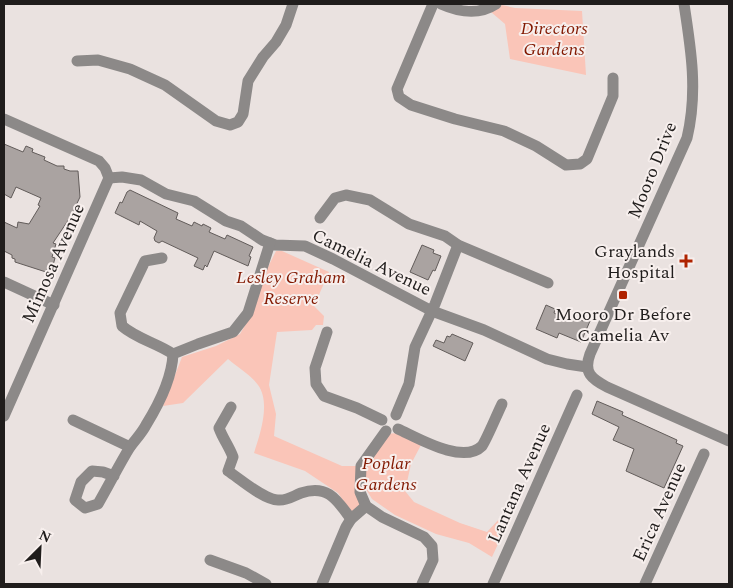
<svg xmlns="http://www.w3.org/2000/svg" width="733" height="588" font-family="Spectral,serif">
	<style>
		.green { fill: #fac5b8 }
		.building { fill: #aaa3a1; stroke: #625c5a }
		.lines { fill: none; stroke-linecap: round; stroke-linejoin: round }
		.minor { stroke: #8c8988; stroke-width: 11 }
		.poi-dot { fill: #af2300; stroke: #f7efed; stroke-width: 2 }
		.labels { text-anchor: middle; stroke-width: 4; stroke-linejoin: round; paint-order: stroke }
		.park-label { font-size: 18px; font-style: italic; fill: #821800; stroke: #f7efed }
		.street-label { font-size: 18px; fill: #201d1c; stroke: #f7efed }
		.poi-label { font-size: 18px; fill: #201d1c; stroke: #f7efed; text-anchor: end }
	</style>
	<rect width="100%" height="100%" fill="#eae2e0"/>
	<g class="green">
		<polygon points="502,5 515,8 582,11 586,75 510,59 505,24 491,12"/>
		<path d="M276 251H282L329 272 314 306 324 316 323 325H316L312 330 277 332 269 385 276 414 274 436 342 466H356L362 505 352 513 338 493 305 471 254 453C260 434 271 403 258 385 252 376 236 366 228 359L183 403 163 406 182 357 216 346 240 334 250 317 266 271Z"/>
		<polygon points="399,433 421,445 411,464 405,491 414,502 460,523 487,532 501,517 509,520 492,557 469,543 436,534 395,515 372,499 364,486 364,467 383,434"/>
	</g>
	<g class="building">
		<polygon points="4,144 23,152 26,146 33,149 32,152 45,157 44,160 57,166 64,166 64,169 70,171 78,171 80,197 71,216 53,243 56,244 52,257 55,258 52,269 47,269 46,272 15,262 15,259 12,258 12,255 4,251 4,222 17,228 18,222 29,224 40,206 38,205 41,198 16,187 11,198 4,194"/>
		<polygon points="130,190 178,213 176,219 192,226 194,222 202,226 203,224 211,228 209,232 225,239 227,235 253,247 249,256 251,257 248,266 214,251 207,267 205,265 203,270 194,266 198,258 162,241 159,243 155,241 154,238 157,231 140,221 139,225 115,213 120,202 122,203 127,192"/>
		<polygon points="422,245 434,250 433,253 441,256 435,271 433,270 428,280 410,272"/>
		<polygon points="546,305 555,309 554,313 567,319 568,317 574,320 578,318 583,321 584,318 590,321 581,342 559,333 557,338 536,329"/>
		<polygon points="452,334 473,343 465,361 433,346 436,340 444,343 447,336 450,337"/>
		<polygon points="597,401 623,412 622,415 677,440 676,443 683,446 664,488 626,471 634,449 613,440 619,427 592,414"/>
	</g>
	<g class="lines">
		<g class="minor">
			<polyline points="433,4 397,89 399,97 411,105 455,119 504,131 536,146 566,165 580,164 587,159 613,96 613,78"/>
			<path d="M441 4C459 12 478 16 496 4"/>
			<path d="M684 4C691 49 698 92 687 138L590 354C583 373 592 379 607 387L729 441"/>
			<polyline points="77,61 98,60 130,69 165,85 216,121 230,125 238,122 243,114 248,81 263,57 276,42 286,25 293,4"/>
			<polyline points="4,119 99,161 105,168 109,178 122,177 141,180 166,194 194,201 226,221 241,226 262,240 275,245 305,246 333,259 432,311 484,330 547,359 567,364 587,367"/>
			<polyline points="320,218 335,198 346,195 370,200 409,224 445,236 458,245 548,283"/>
			<path d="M162 258 145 261 120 313 122 326C137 339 157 343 173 354"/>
			<polyline points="4,282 54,305"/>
			<polyline points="327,332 315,368 316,384 324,396 357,408 382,420"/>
			<path d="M231 407 219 428C223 439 229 446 233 457L228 471C240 479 264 500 278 500 287 501 293 496 301 493 328 484 337 500 351 519"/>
			<polyline points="396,415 409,384 415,347 435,304 458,245"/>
			<polyline points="4,416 109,178"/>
			<polyline points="73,420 130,447"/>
			<path d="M398 429C418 438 463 465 482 446 486 441 498 412 502 404"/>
			<polyline points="386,431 361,466 360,492 366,506 382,517 424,537 432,546 433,560 422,584"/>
			<path d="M114 476 103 472 92 471 81 482 75 500 85 508 98 504C109 485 119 465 130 447 135 440 142 433 146 425 159 404 172 379 173 354L198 344 233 332 248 313 270 243"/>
			<polyline points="210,560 246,573 266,584"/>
			<polyline points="322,584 346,527 351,519 366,506"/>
			<polyline points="493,584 577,395"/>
			<polyline points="645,584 704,454"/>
		</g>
	</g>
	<g class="poi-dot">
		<path d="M683.5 253.5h5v5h5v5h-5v5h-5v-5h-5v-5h5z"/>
		<rect x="618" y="290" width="10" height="10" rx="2.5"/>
	</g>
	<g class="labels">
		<g class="park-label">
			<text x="554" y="34">Directors<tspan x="554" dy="21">Gardens</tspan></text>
			<text x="291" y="283">Lesley Graham<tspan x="291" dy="21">Reserve</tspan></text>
			<text x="386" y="469">Poplar<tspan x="386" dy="21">Gardens</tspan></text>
		</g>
		<g class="street-label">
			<text transform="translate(652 170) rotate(-68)" y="6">Mooro Drive</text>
			<text transform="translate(372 262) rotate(26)" y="6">Camelia Avenue</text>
			<text transform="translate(53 263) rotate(-66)" y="6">Mimosa Avenue</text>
			<text transform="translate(519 483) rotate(-66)" y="6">Lantana Avenue</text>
			<text transform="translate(659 512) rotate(-66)" y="6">Erica Avenue</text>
		</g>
		<g class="poi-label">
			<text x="675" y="257">Graylands<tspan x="675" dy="21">Hospital</tspan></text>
			<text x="623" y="320" text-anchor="middle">Mooro Dr Before<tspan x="623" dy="21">Camelia Av</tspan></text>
		</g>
	</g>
	<rect width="733" height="588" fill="none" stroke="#201d1c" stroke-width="10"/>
	<g transform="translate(40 548) rotate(24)" stroke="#f7efed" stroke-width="4" paint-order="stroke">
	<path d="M0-4L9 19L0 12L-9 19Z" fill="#201d1c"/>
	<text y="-8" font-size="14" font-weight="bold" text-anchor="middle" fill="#201d1c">N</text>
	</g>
</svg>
